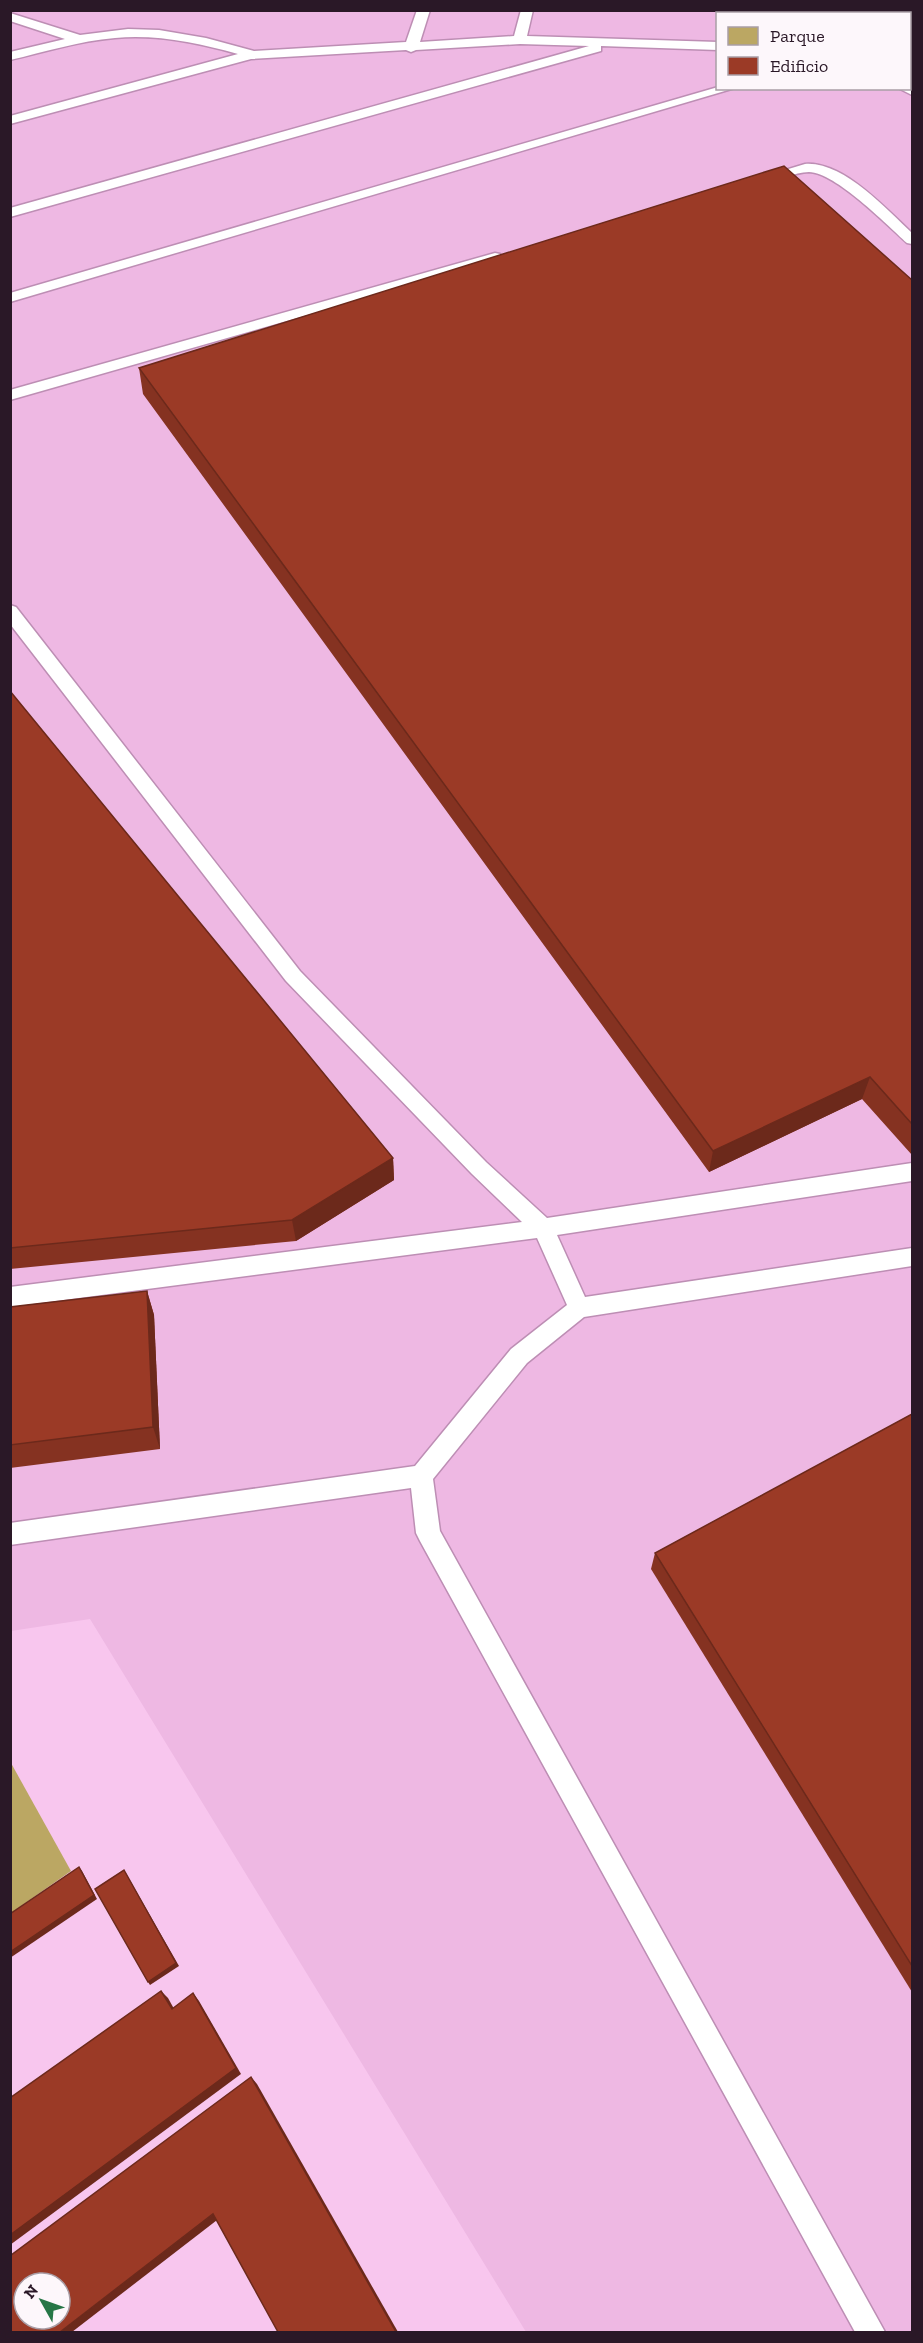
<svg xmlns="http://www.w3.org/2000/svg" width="923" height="2343" font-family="'Zilla Slab',serif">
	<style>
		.built { fill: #eeb8e3; fill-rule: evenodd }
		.green { fill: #bba763 }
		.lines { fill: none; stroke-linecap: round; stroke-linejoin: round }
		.lane-casing { stroke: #bd8eb4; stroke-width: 3 }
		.lane { fill: #fff; fill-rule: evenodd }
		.wall { fill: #853221 }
		.shaded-wall { fill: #6c291b }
		.building { fill: #9b3a26; stroke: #6c291b; stroke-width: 1.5; fill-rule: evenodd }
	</style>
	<rect width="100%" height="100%" fill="#f8c6ee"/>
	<path class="built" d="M11 11H912V2332H526L90 1619 11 1631ZM718 14H910V88H718Z"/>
	<polygon class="green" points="11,1763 71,1871 11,1913 10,1913"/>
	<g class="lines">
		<defs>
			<g id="lane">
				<path d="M417 10H430L420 42 514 36 521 10H533L527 36 718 42V50L601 46V51L10 217V208L589 46 520 44 416 50 411 52 406 50 251 59 10 124V116L238 54C198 43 156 34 115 38 79 41 45 52 10 60V52L65 39 10 21V13L80 35 128 29 159 30 206 38 254 51 406 42Z"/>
				<polygon points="752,10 764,10 763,14 751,14"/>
				<polygon points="912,30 912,38 910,39 910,31"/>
				<polygon points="910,85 912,87 912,95 898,88 910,88"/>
				<polygon points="718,87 735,88 10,302 10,293"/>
				<path d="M805 164C843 161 886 209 912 233V244L907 243C886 224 836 173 809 172 794 172 778 182 764 185L757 181 759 178Z"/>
				<polygon points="495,253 500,254 502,257 500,260 10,400 10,390"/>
				<polygon points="10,605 16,607 300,971 486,1162 547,1218 912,1163 912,1181 557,1235 585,1297 912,1248 912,1266 584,1317 527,1363 433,1479 440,1531 885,2332 855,2332 420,1541 416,1533 411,1488 10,1545 10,1523 415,1466 511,1349 567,1305 537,1238 10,1307 10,1287 522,1222 472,1174 286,981 10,624"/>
			</g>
		</defs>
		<use href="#lane" class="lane-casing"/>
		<use href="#lane" class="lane"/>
	</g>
	<g class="wall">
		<polygon points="912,280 912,1155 862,1099 709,1172 143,394 139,368"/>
		<polygon points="10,691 393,1158 394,1180 296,1241 10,1269"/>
		<polygon points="147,1291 154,1315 160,1449 10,1468 10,1307"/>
		<polygon points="912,1414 912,1992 651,1569 655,1553"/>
	</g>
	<g class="shaded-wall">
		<polygon points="870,1077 862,1099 709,1172 713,1151"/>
		<polygon points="393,1158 394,1180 296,1241 292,1220"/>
		<polygon points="147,1291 154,1315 160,1449 153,1427"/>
		<polygon points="79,1867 82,1871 97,1899 10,1958 10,1952"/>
		<polygon points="124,1870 179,1966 150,1985 148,1982"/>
		<polygon points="161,1991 168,1998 178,2016 172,2009"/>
		<polygon points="193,1993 199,2001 241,2074 10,2245 10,2235"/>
		<polygon points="251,2077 257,2084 398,2332 396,2332"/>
		<polygon points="213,2214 221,2217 72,2332 60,2332"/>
	</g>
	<g class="building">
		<polygon points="784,166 912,280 912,1124 870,1077 713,1151 139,368"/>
		<polygon points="10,691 393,1158 292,1220 10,1248"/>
		<polygon points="147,1291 153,1427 10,1445 10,1307"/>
		<polygon points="912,1414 912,1966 655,1553"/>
		<polygon points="79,1867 94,1895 10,1952 10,1914"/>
		<polygon points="124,1870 176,1963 148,1982 95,1889"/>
		<polygon points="161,1991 172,2009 193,1993 236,2068 10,2235 10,2098"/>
		<path d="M251 2077 396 2332H278L213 2214 60 2332H10V2256ZM24 2283H60V2319H24Z"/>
	</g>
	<rect width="923" height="2343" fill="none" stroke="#2a1827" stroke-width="24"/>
	<rect x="716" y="12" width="195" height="78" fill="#fdf7fb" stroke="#a99ea6" stroke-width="1.5"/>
	<rect x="728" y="27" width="30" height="18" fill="#bba763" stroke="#a99ea6" stroke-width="1.5"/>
	<text x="770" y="42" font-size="18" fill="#2a1827">Parque</text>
	<rect x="728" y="57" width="30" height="18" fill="#9b3a26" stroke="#a99ea6" stroke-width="1.5"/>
	<text x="770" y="72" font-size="18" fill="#2a1827">Edificio</text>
	<g transform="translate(42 2301) rotate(310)"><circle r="28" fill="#fdf7fb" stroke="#a99ea6" stroke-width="1.5"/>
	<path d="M0-4.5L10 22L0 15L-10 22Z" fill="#267646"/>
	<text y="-9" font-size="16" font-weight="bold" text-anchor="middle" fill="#2a1827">N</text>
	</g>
</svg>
